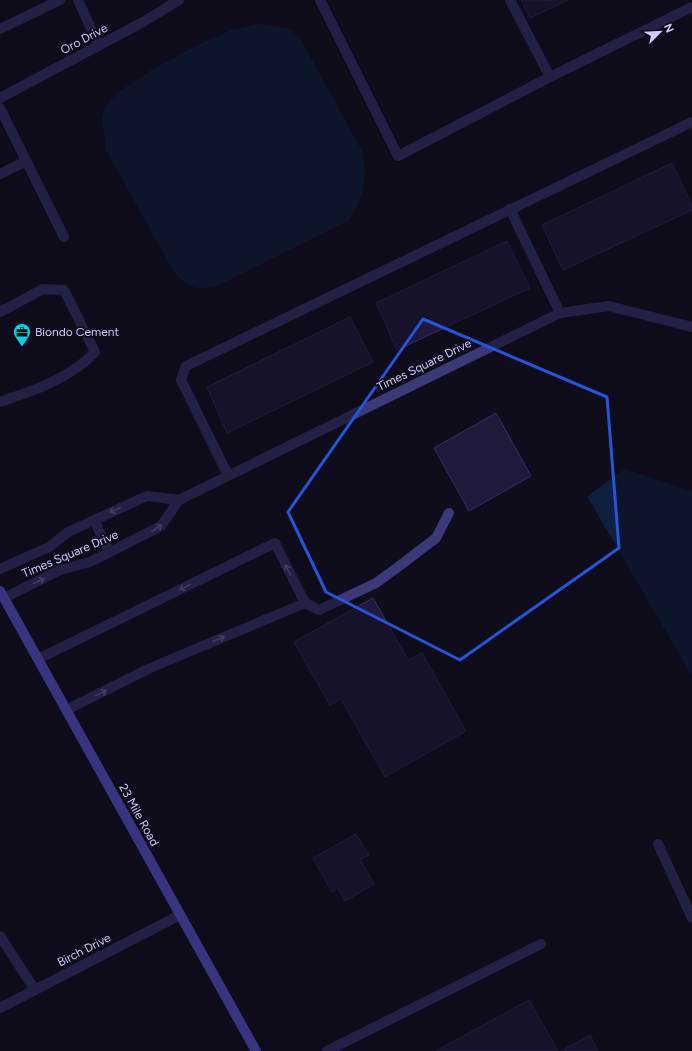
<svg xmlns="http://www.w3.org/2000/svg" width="692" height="1051" font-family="Figtree,sans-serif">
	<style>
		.water { fill: #0d203f }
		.building { fill: #21193c; stroke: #392c67 }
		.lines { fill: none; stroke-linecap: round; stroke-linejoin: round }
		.service { stroke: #3c3979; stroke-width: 10 }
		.minor { stroke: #3c3979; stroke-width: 10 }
		.secondary { stroke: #6b65f8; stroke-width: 10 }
		.oneway { stroke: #7f7ab4 }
		.marked { fill: none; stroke: #2654da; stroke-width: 3; stroke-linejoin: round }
		.labels { text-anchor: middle; stroke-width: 4; stroke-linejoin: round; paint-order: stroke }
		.street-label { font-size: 12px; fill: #d0cafd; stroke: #0f0c1c }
		.poi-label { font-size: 12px; fill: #d0cafd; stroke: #0f0c1c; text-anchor: start }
	</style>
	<rect width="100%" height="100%" fill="#0f0c1c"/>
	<g class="water">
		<path d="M259 24 290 29 301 40 362 151C369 177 363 199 348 221L215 287C194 290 188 288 174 272L106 150 102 117 106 106 117 93 150 71 198 45 232 30Z"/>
		<polygon points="625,469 692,491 692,676 587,496"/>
	</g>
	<g class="building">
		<polygon points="521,0 568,0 530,18"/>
		<polygon points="672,163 692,205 692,210 563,270 542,225"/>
		<polygon points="507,241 530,288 397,350 376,303"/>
		<polygon points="350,317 373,362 227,433 207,387"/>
		<polygon points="496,413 531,476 469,511 434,448"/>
		<polygon points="373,598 408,660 422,653 466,731 385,777 341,699 330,705 294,642"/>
		<polygon points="356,834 369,855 360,859 374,884 345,901 338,888 332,892 313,858"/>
		<polygon points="529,1000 558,1051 436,1051"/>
		<polygon points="590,1035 598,1051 561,1051"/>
	</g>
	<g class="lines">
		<g class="service">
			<polyline points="78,0 99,46"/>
			<polyline points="320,0 398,156 550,77 692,7"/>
			<polyline points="510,0 550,77"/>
			<polyline points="0,29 60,0"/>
			<polyline points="0,108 64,237"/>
			<polyline points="0,174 26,161"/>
			<polyline points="510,209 560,313"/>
			<path d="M0 312 43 289 64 290 95 352C71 378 33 391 0 402"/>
			<polyline points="228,475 181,380 186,366 692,122"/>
			<polyline points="305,603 319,610 376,583 398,567 436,538 449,513"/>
			<polyline points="38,659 275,543 305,603 148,669 66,710"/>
			<polyline points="658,844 692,918"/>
			<polyline points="0,936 35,990"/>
			<polyline points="327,1051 541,944"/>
		</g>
		<g class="minor">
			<polyline points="0,98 143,22 179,0"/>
			<polyline points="94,520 109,552"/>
			<polyline points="0,569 49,547 68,532 147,496 179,500"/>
			<polyline points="4,598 60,570 90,562 161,526 179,500 560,313 609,306 692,327"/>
			<polyline points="0,1008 180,915"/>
		</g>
		<polyline class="secondary" points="0,591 256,1051"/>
	</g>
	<defs><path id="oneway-shaft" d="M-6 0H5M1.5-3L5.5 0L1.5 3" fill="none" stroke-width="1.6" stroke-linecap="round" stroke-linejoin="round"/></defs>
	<g class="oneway">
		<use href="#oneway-shaft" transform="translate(115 510) rotate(155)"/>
		<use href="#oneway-shaft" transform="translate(157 528) rotate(-32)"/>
		<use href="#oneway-shaft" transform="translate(288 570) rotate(-117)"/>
		<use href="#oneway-shaft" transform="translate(39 581) rotate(-26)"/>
		<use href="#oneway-shaft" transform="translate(185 587) rotate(154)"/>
		<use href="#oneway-shaft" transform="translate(219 639) rotate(-23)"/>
		<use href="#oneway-shaft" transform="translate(101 693) rotate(-26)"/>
	</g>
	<path d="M0 0H692V1051H0ZM423 319 607 397 619 548 460 660 326 592 288 512Z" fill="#0f0c1c" fill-opacity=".55" fill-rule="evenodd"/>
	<path class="marked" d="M423 319 607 397 619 548 460 660 326 592 288 512Z"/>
	<defs>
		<symbol id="office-pin" viewBox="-11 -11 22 30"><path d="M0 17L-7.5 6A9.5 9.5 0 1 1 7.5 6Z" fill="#0acfe8" stroke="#0f0c1c"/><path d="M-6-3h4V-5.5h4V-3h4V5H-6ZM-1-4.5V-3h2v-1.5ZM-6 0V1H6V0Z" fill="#111"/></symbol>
	</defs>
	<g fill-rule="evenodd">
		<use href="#office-pin" x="12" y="322" width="20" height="27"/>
	</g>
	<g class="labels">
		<g class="street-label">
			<text transform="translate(84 39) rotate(-28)" y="4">Oro Drive</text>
			<text transform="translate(424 365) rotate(-26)" y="4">Times Square Drive</text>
			<text transform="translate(70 554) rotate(-23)" y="4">Times Square Drive</text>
			<text transform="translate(139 815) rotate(61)" y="4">23 Mile Road</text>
			<text transform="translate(84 950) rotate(-27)" y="4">Birch Drive</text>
		</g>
		<g class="poi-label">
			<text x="35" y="336">Biondo Cement</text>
		</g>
	</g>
	<g transform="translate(660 32) rotate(66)" stroke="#0f0c1c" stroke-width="3" paint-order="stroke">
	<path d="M0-3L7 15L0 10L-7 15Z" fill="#d0cafd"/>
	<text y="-6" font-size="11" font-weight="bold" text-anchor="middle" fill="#d0cafd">N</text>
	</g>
</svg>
